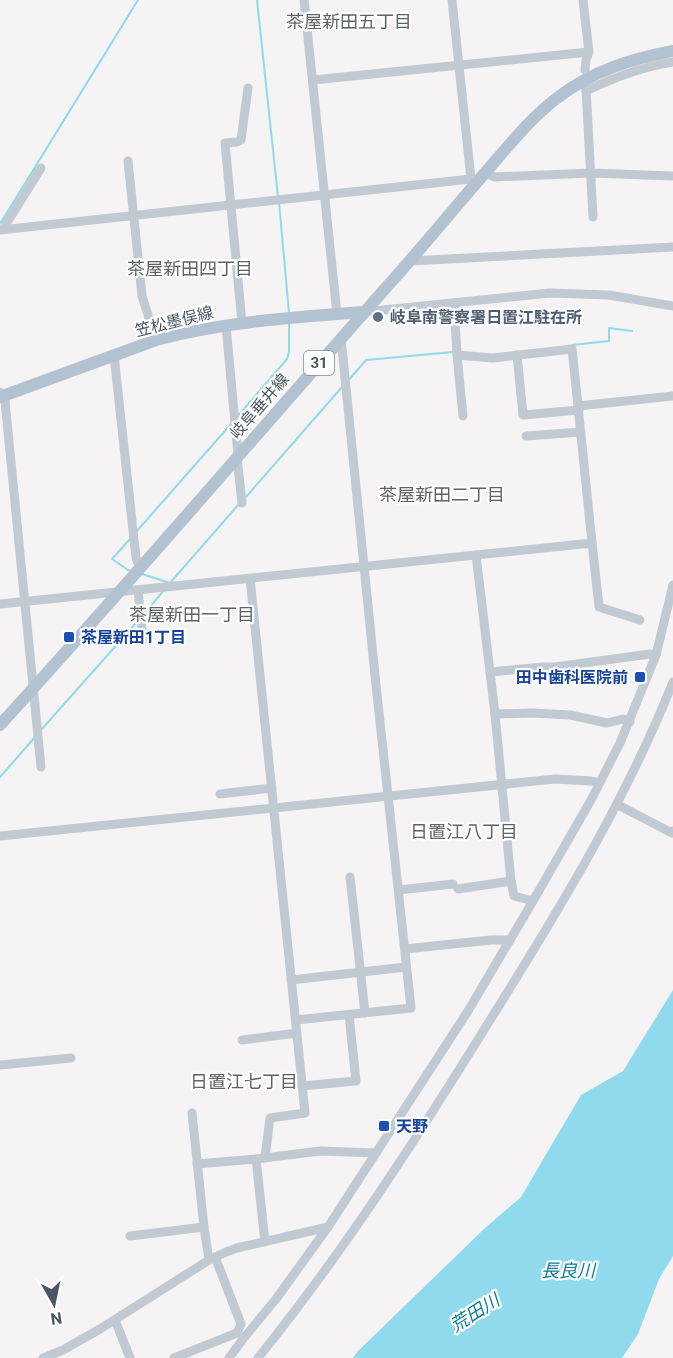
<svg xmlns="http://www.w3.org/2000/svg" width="673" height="1358" font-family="Roboto,'Noto Sans JP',sans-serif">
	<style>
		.water { fill: #90daee }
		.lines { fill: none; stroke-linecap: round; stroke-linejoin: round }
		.stream { stroke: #90daee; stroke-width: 2 }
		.minor { stroke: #c1cad2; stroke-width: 9 }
		.major { stroke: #b3c2d1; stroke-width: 12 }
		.service-dot { fill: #5c6f8a; stroke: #fff; stroke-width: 2 }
		.transit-dot { fill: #1a4fb4; stroke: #fff; stroke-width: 2 }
		.labels { text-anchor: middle; stroke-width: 4.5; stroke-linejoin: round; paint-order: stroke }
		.shield { fill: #fff; stroke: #808990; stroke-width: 1.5 }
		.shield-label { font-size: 15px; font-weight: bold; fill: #4a5661 }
		.service-label { font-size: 16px; font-weight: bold; fill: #4e5e75; stroke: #fff; text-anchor: start }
		.street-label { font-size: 16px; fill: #4a5661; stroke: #fff }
		.transit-label { font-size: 16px; font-weight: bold; fill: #164399; stroke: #fff; text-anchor: start }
		.neighbourhood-label { font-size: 18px; fill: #5f6368; stroke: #fff }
		.water-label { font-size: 18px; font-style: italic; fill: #0c7c9b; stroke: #fff }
	</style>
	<rect width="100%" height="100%" fill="#f5f3f3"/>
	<polygon class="water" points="673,990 673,1256 659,1279 638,1334 622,1358 353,1358 357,1352 485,1228 521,1197 581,1095 623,1071"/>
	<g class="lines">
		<g class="stream">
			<polyline points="257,0 278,197"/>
			<polyline points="279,202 289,313"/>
			<polyline points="0,224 138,0"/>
			<polyline points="572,345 609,341 609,328 632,331"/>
			<polyline points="348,381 366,360 453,352"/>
			<polyline points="237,417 287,359 289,352 289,322"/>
			<polyline points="245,498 342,387"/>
			<polyline points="136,532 231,424"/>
			<polyline points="130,539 112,559 128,570 133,571"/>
			<polyline points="142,574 170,583"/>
			<polyline points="170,583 239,504"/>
			<polyline points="145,613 164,590"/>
			<polyline points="41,730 137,622"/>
			<polyline points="0,777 36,736"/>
		</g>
		<g class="minor">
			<polyline points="304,0 337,314"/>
			<polyline points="452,0 471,179"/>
			<polyline points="583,0 589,52 586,60 585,70"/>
			<polyline points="313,80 589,52"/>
			<polyline points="586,88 593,217"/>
			<path d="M586 91C615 77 641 67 673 62"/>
			<polyline points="128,161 142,296 156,340"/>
			<polyline points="485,173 494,177 591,173 673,176"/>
			<polyline points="6,228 6,224 41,168"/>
			<polyline points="0,230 471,179 475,184"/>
			<polyline points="410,261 673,247"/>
			<polyline points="454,303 457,355 463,416"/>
			<polyline points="364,312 550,293 609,295 673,306"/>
			<polyline points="242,323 225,143 237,142 241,140 248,88"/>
			<polyline points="226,326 238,455"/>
			<polyline points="114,355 136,558 140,568"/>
			<polyline points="457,355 493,358 572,349 578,406"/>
			<polyline points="517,355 523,415 579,410"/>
			<polyline points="0,392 5,401 41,767"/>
			<polyline points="526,436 581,432"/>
			<polyline points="237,457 242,503"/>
			<polyline points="592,543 599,607 640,620"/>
			<polyline points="476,555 495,714 511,881 514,896 533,901"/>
			<polyline points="250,578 305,1113 270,1118 265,1158"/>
			<polyline points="138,590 143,640"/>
			<polyline points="0,604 592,543 578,406 673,396"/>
			<polyline points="490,672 543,667 555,667 650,654 656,655"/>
			<polyline points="495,714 533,713 570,715 607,723 623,719 630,722"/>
			<polyline points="220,794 272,788"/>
			<polyline points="620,806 672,833 673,831"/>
			<polyline points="0,836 555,779 591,781 599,783"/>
			<polyline points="350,877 365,1013"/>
			<polyline points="458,889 511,881"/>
			<polyline points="399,890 453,884"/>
			<polyline points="405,949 491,940 510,940"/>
			<polyline points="291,980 406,967"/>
			<polyline points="296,1020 411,1008 376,685 341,338"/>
			<polyline points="242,1040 297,1033"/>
			<polyline points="0,1065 71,1058"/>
			<polyline points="302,1086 356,1081 349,1015"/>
			<polyline points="192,1113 204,1227 209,1260"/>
			<polyline points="256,1159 265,1242"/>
			<polyline points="197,1164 256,1159 320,1151 376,1153"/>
			<polyline points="130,1236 204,1227"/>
			<polyline points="115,1320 130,1358"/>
			<polyline points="43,1358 63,1350 100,1329 209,1260 226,1252 237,1248 328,1227"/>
			<polyline points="174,1358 237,1333 241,1324 215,1257"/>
			<polyline points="229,1358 243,1339 276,1299 328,1227 468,1011 533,901 591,800 620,743 656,655 673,585"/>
			<path d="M258 1358C345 1250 419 1135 492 1017 559 910 626 800 673 682"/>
		</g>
		<g class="major">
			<path d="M0 397 156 340C223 322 295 317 364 312"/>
			<path d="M0 725C133 579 261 429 392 281 425 244 457 205 490 167 511 143 532 117 557 98 592 71 631 59 673 51"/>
		</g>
	</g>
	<circle class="service-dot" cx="378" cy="317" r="6"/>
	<g class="transit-dot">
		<rect x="63" y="631" width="12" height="12" rx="3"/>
		<rect x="634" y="671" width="12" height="12" rx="3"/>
		<rect x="378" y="1120" width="12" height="12" rx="3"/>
	</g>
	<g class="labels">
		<rect class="shield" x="304" y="351" width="30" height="24" rx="4.5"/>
		<g class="shield-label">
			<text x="319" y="368">31</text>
		</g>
		<g class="service-label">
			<text x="390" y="323">岐阜南警察署日置江駐在所</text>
		</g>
		<g class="street-label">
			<text transform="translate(174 321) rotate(-14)" y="6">笠松墨俣線</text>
			<text transform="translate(259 406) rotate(-49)" y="6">岐阜垂井線</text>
		</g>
		<g class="transit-label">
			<text x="81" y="643">茶屋新田1丁目</text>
			<text x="628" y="683" text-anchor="end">田中歯科医院前</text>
			<text x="396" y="1132">天野</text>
		</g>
		<g class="neighbourhood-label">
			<text x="349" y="28">茶屋新田五丁目</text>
			<text x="190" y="275">茶屋新田四丁目</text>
			<text x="442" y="501">茶屋新田二丁目</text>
			<text x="192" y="621">茶屋新田一丁目</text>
			<text x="464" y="838">日置江八丁目</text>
			<text x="244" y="1088">日置江七丁目</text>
		</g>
		<g class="water-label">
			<text x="568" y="1277">長良川</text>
			<text transform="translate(475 1313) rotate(-32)" y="6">荒田川</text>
		</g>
	</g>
	<g transform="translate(54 1304) rotate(171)" stroke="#ffffff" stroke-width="4.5" paint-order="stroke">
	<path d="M0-4.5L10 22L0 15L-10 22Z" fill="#4a5661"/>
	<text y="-9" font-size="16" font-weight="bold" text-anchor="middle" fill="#4a5661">N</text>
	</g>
</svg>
